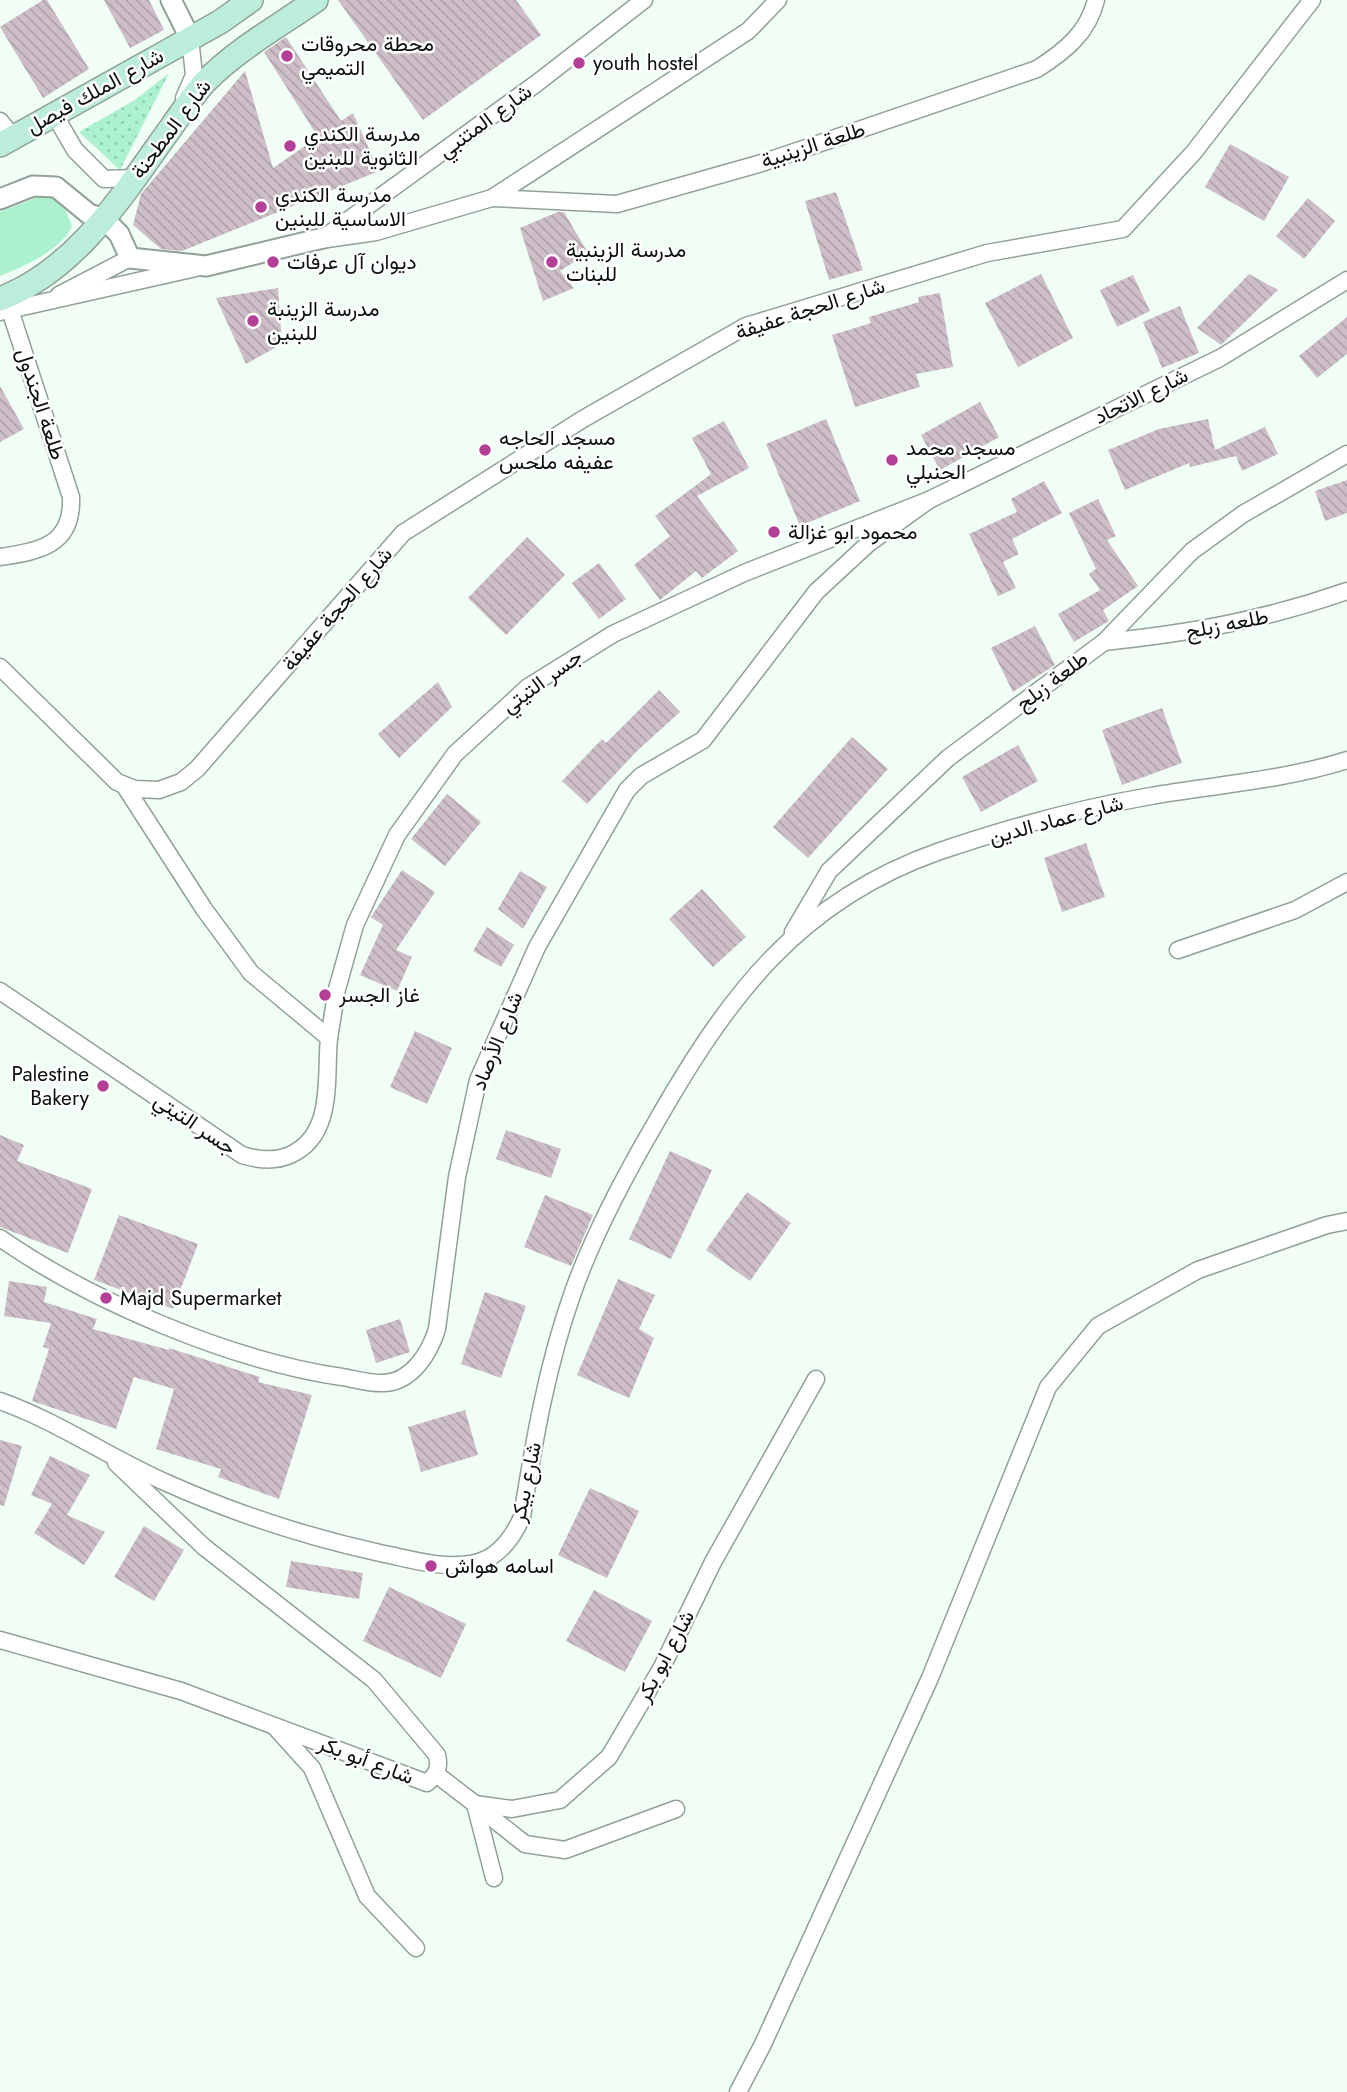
<svg xmlns="http://www.w3.org/2000/svg" width="1347" height="2092" font-family="Jost,Vazirmatn,sans-serif">
	<style>
		.grass { fill: url(#grass-dots) }
		.park { fill: #abf1cd }
		.building { fill: url(#building-back-hatch) }
		.lines { fill: none; stroke-linecap: round; stroke-linejoin: round }
		.minor-casing { stroke: #91a198; stroke-width: 19 }
		.tertiary-casing { stroke: #91a198; stroke-width: 23 }
		.secondary-casing { stroke: #91a198; stroke-width: 26 }
		.minor { stroke: #fff; stroke-width: 16 }
		.tertiary { stroke: #fff; stroke-width: 19 }
		.secondary { stroke: #bceddb; stroke-width: 23 }
		.poi-dot { fill: #b33f97; stroke: #fff; stroke-width: 2.5 }
		.labels { text-anchor: middle; stroke-width: 5; stroke-linejoin: round; paint-order: stroke }
		.poi-label { font-size: 21px; fill: #0a100d; stroke: #fff; text-anchor: start }
		.street-label { font-size: 21px; fill: #0a100d; stroke: #fff }
	</style>
	<defs>
		<pattern id="grass-dots" width="8" height="8" patternUnits="userSpaceOnUse" patternTransform="scale(1.75)"><rect width="8" height="8" fill="#abf1cd"/><path d="M2 2h.1M6 6h.1" fill="none" stroke="#92ceaf" stroke-width="1.8" stroke-linecap="round"/></pattern>
		<pattern id="building-back-hatch" width="6" height="6" patternUnits="userSpaceOnUse" patternTransform="scale(1.75)"><rect width="6" height="6" fill="#cdbec8"/><path d="M-1 5l2 2M0 0l6 6M5-1l2 2" fill="none" stroke="#afa2ab"/></pattern>
	</defs>
	<rect width="100%" height="100%" fill="#f0fef6"/>
	<polygon class="grass" points="169,73 120,170 79,132 135,100"/>
	<path class="park" d="M43 195 61 199 72 226C63 249 23 267 0 276V212Z"/>
	<g class="building">
		<polygon points="43,0 47,0 89,69 43,98 0,27"/>
		<polygon points="104,0 149,0 164,30 130,48"/>
		<polygon points="338,0 516,0 541,35 423,120"/>
		<polygon points="286,37 341,121 353,113 379,171 182,251 161,249 133,225 141,194 245,71 273,168 318,137 264,52"/>
		<polygon points="1230,144 1289,177 1264,221 1205,187"/>
		<polygon points="836,192 863,270 829,280 805,201"/>
		<polygon points="1308,198 1335,221 1304,259 1276,236"/>
		<polygon points="558,212 564,212 588,253 560,271 574,288 543,301 520,228"/>
		<polygon points="1041,274 1073,338 1018,367 985,303"/>
		<polygon points="1249,274 1278,290 1221,345 1197,328"/>
		<polygon points="1133,275 1150,311 1117,327 1100,290"/>
		<polygon points="278,288 282,344 246,364 216,298"/>
		<polygon points="940,293 953,367 916,374 920,387 855,407 832,335 871,323 869,317 919,302 918,297"/>
		<polygon points="1180,306 1199,353 1162,368 1143,322"/>
		<polygon points="1347,317 1347,354 1317,378 1299,356"/>
		<polygon points="0,386 24,429 0,442"/>
		<polygon points="980,402 999,437 940,470 921,435"/>
		<polygon points="826,419 860,501 800,526 766,444"/>
		<polygon points="1208,419 1215,450 1265,427 1278,454 1242,471 1236,456 1190,467 1189,463 1125,490 1108,450 1159,429"/>
		<polygon points="724,421 749,468 697,496 738,551 702,578 696,571 660,600 634,565 670,536 655,516 711,474 692,438"/>
		<polygon points="1347,480 1347,513 1325,521 1315,491"/>
		<polygon points="1044,481 1062,513 1012,539 1019,554 1003,562 1016,588 998,596 969,534 1017,512 1011,499"/>
		<polygon points="1098,499 1116,536 1107,540 1138,586 1103,610 1109,621 1074,642 1058,614 1100,590 1089,574 1096,569 1069,513"/>
		<polygon points="527,537 565,575 506,635 468,598"/>
		<polygon points="599,563 626,599 599,619 572,583"/>
		<polygon points="1035,626 1055,665 1013,692 991,648"/>
		<polygon points="438,682 452,707 399,758 378,734"/>
		<polygon points="659,690 680,712 637,751 587,804 562,781 602,739 606,743"/>
		<polygon points="1162,708 1182,763 1122,785 1102,730"/>
		<polygon points="852,737 888,769 808,858 773,827"/>
		<polygon points="1018,745 1038,781 981,812 962,777"/>
		<polygon points="447,794 481,822 445,866 411,839"/>
		<polygon points="1086,843 1105,897 1062,912 1044,858"/>
		<polygon points="402,870 435,892 396,950 412,957 397,991 360,975 383,925 371,917"/>
		<polygon points="520,871 547,887 523,929 498,909"/>
		<polygon points="702,889 746,937 713,967 669,919"/>
		<polygon points="487,927 514,945 501,967 473,951"/>
		<polygon points="415,1031 452,1048 427,1104 390,1087"/>
		<polygon points="506,1130 561,1149 551,1178 496,1159"/>
		<polygon points="0,1135 24,1145 17,1161 92,1189 68,1253 0,1227"/>
		<polygon points="670,1151 712,1170 671,1259 629,1239"/>
		<polygon points="747,1192 791,1223 750,1281 706,1250"/>
		<polygon points="545,1195 593,1215 571,1266 524,1247"/>
		<polygon points="119,1215 198,1244 173,1309 94,1280"/>
		<polygon points="618,1279 655,1295 639,1329 654,1338 629,1398 577,1375"/>
		<polygon points="9,1281 47,1287 44,1302 97,1319 93,1329 169,1350 169,1348 260,1377 258,1382 312,1395 279,1499 218,1477 221,1469 156,1449 174,1389 134,1377 116,1429 32,1401 49,1349 43,1347 51,1323 4,1316"/>
		<polygon points="485,1292 526,1306 501,1378 461,1364"/>
		<polygon points="400,1319 410,1352 376,1363 366,1330"/>
		<polygon points="465,1410 478,1455 421,1472 408,1427"/>
		<polygon points="0,1440 22,1446 4,1506 0,1505"/>
		<polygon points="50,1456 90,1475 67,1515 105,1532 84,1565 34,1533 52,1504 31,1495"/>
		<polygon points="590,1488 639,1511 607,1578 558,1555"/>
		<polygon points="144,1526 184,1550 154,1601 114,1577"/>
		<polygon points="291,1561 363,1573 359,1599 286,1587"/>
		<polygon points="389,1587 466,1624 441,1678 363,1641"/>
		<polygon points="594,1590 652,1621 625,1672 566,1641"/>
	</g>
	<g class="lines">
		<defs>
			<g id="minor">
				<polyline points="184,98 194,75 190,38"/>
				<polyline points="54,114 75,150 104,179 134,178"/>
				<polyline points="0,121 13,137"/>
				<path d="M492 198 617 204 762 163 1037 69C1065 51 1088 33 1096 0"/>
				<polyline points="325,237 537,83 644,0"/>
				<polyline points="313,241 376,232 492,198 748,31 778,0"/>
				<polyline points="59,295 130,258"/>
				<polyline points="0,312 196,268"/>
				<path d="M0 557C39 551 73 546 71 497L10 310"/>
				<path d="M1104 642C1191 633 1264 620 1347 591"/>
				<polyline points="0,667 117,782 135,789 159,790 181,782 197,769 403,533 583,419 746,326 987,253 1123,229 1194,152 1312,0"/>
				<polyline points="793,932 829,871 948,758 1104,642 1192,551 1243,514 1347,454"/>
				<polyline points="1178,950 1295,910 1347,882"/>
				<path d="M0 991 242 1155C258 1160 274 1162 290 1155 335 1135 325 1078 329 1038L251 973 204 909 124 785"/>
				<polyline points="329,1038 337,989 355,925 397,835 455,754 528,687 613,634 744,573 929,500 1220,358 1347,280"/>
				<path d="M0 1238C92 1302 232 1361 342 1377 355 1379 371 1384 384 1383 412 1382 430 1352 437 1329L457 1177 478 1080 537 947 627 790 641 776 703 740 816 592 869 543 929 500"/>
				<path d="M0 1401C59 1422 110 1458 167 1483 236 1514 307 1537 380 1553 410 1559 444 1570 475 1563 498 1558 513 1537 522 1517 534 1441 547 1365 573 1292 594 1233 624 1177 655 1124 727 998 797 901 940 851 1008 828 1080 808 1151 796 1216 785 1284 780 1347 760"/>
				<path d="M0 1640 181 1691 427 1783C437 1774 440 1768 437 1755L374 1680 204 1547 116 1463"/>
				<polyline points="275,1727 312,1768 367,1896 416,1948"/>
				<polyline points="436,1774 475,1804 512,1809 560,1800 609,1757 662,1667 713,1562 816,1379"/>
				<polyline points="475,1804 494,1878"/>
				<polyline points="477,1806 525,1844 565,1850 676,1809"/>
				<polyline points="738,2092 763,2044 930,1678 1048,1387 1098,1326 1198,1270 1327,1225 1347,1221"/>
			</g>
			<g id="tertiary">
				<polyline points="171,0 190,38"/>
				<polyline points="0,199 33,186 56,187 89,214 104,219 119,234 130,258 206,266 323,238"/>
			</g>
			<g id="secondary">
				<polyline points="0,145 220,22 251,0"/>
				<path d="M0 299C78 269 123 194 170 129 181 114 192 96 205 82 236 50 279 26 316 0"/>
			</g>
		</defs>
		<use href="#minor" class="minor-casing"/>
		<use href="#tertiary" class="tertiary-casing"/>
		<use href="#secondary" class="secondary-casing"/>
		<use href="#minor" class="minor"/>
		<use href="#tertiary" class="tertiary"/>
		<use href="#secondary" class="secondary"/>
	</g>
	<g class="poi-dot">
		<circle cx="287" cy="56" r="7"/>
		<circle cx="579" cy="63" r="7"/>
		<circle cx="290" cy="146" r="7"/>
		<circle cx="261" cy="207" r="7"/>
		<circle cx="273" cy="262" r="7"/>
		<circle cx="552" cy="262" r="7"/>
		<circle cx="253" cy="321" r="7"/>
		<circle cx="485" cy="450" r="7"/>
		<circle cx="892" cy="460" r="7"/>
		<circle cx="774" cy="532" r="7"/>
		<circle cx="325" cy="995" r="7"/>
		<circle cx="103" cy="1086" r="7"/>
		<circle cx="106" cy="1298" r="7"/>
		<circle cx="431" cy="1566" r="7"/>
	</g>
	<g class="labels">
		<g class="poi-label">
			<text x="301" y="51">محطة محروقات<tspan x="301" dy="24">التميمي</tspan></text>
			<text x="593" y="70">youth hostel</text>
			<text x="304" y="141">مدرسة الكندي<tspan x="304" dy="24">الثانوية للبنين</tspan></text>
			<text x="275" y="202">مدرسة الكندي<tspan x="275" dy="24">الاساسية للبنين</tspan></text>
			<text x="566" y="257">مدرسة الزينبية<tspan x="566" dy="24">للبنات</tspan></text>
			<text x="287" y="269">ديوان آل عرفات</text>
			<text x="267" y="316">مدرسة الزينبة<tspan x="267" dy="24">للبنين</tspan></text>
			<text x="499" y="445">مسجد الحاجه<tspan x="499" dy="24">عفيفه ملحس</tspan></text>
			<text x="906" y="455">مسجد محمد<tspan x="906" dy="24">الحنبلي</tspan></text>
			<text x="788" y="539">محمود ابو غزالة</text>
			<text x="339" y="1002">غاز الجسر</text>
			<text x="89" y="1081" text-anchor="end">Palestine<tspan x="89" dy="24">Bakery</tspan></text>
			<text x="120" y="1305">Majd Supermarket</text>
			<text x="445" y="1573">اسامه هواش</text>
		</g>
		<g class="street-label">
			<text transform="translate(95 91) rotate(-29)" y="7">شارع الملك فيصل</text>
			<text transform="translate(485 121) rotate(-36)" y="7">شارع المتنبي</text>
			<text transform="translate(171 129) rotate(-53)" y="7">شارع المطحنة</text>
			<text transform="translate(813 145) rotate(-18)" y="7">طلعة الزينبية</text>
			<text transform="translate(810 309) rotate(-18)" y="7">شارع الحجة عفيفة</text>
			<text transform="translate(1141 396) rotate(-26)" y="7">شارع الاتحاد</text>
			<text transform="translate(41 404) rotate(72)" y="7">طلعة الجندول</text>
			<text transform="translate(337 609) rotate(-49)" y="7">شارع الحجة عفيفة</text>
			<text transform="translate(1227 624) rotate(-11)" y="7">طلعه زبلح</text>
			<text transform="translate(542 681) rotate(-36)" y="7">جسر التيتي</text>
			<text transform="translate(1052 681) rotate(-37)" y="7">طلعة زبلح</text>
			<text transform="translate(1056 820) rotate(-15)" y="7">شارع عماد الدين</text>
			<text transform="translate(497 1041) rotate(-68)" y="7">شارع الأرصاد</text>
			<text transform="translate(195 1124) rotate(34)" y="7">جسر التيتي</text>
			<text transform="translate(526 1482) rotate(-78)" y="7">شارع بيكر</text>
			<text transform="translate(665 1656) rotate(-62)" y="7">شارع ابو بكر</text>
			<text transform="translate(366 1760) rotate(21)" y="7">شارع أبو بكر</text>
		</g>
	</g>
</svg>
